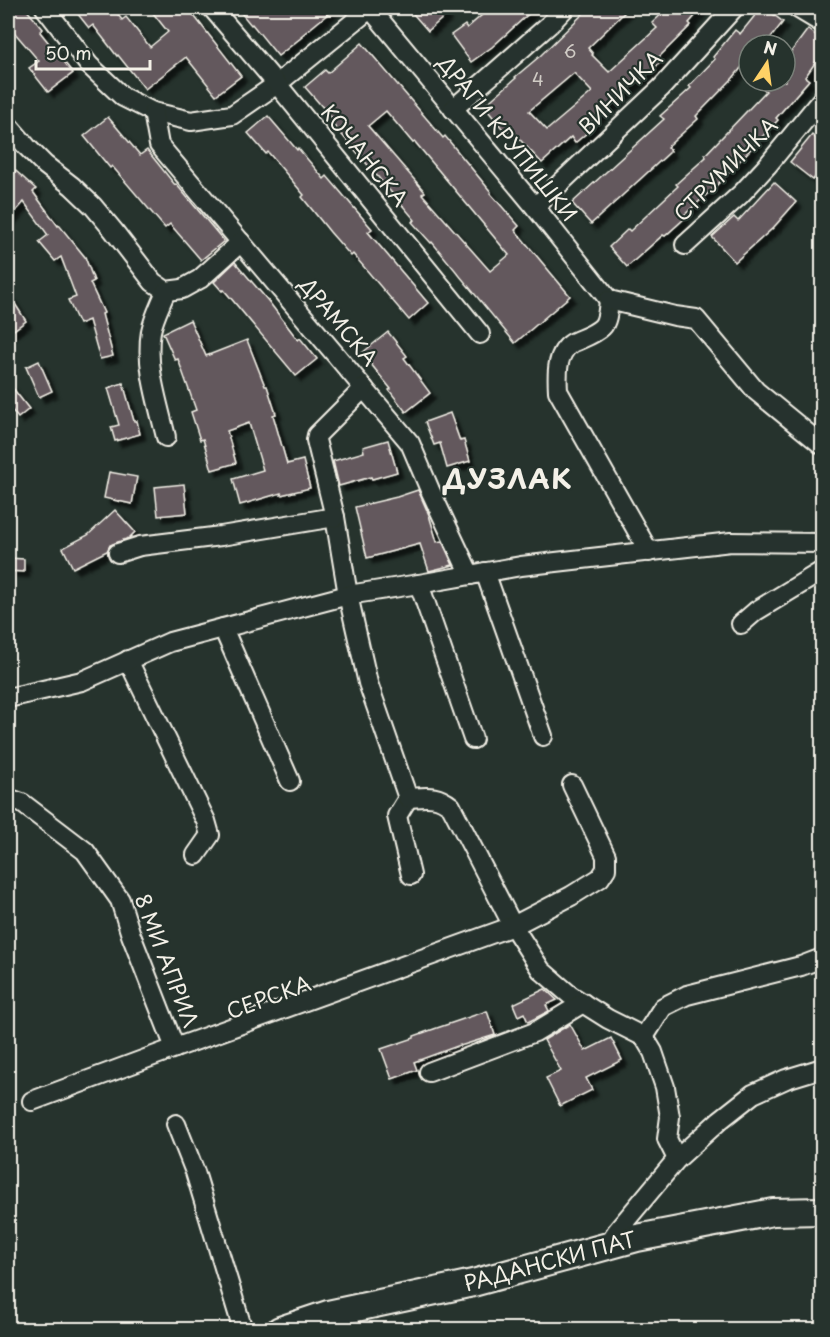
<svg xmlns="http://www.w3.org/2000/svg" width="830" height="1337" font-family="'Playpen Sans',sans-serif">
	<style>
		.building { fill: #64595d; stroke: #f4f1e8; stroke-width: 1.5; fill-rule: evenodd; filter: url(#shadow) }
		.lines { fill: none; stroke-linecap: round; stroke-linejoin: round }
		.street-casing { stroke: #f4f1e8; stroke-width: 22 }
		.secondary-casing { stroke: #f4f1e8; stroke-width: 30 }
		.street { stroke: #26332d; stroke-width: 18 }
		.secondary { stroke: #26332d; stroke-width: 26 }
		.labels { text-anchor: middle; stroke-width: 4.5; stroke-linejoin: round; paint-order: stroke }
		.number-label { font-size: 18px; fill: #d0cbc5 }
		.street-label { font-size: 21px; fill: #f4f1e8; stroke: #26332d }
		.district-label { font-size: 27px; font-weight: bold; letter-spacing: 1.5px; fill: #f4f1e8; stroke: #26332d }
	</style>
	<defs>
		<filter id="shadow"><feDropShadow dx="5.5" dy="5.5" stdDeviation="1.5" flood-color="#0009"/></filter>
	</defs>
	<rect width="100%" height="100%" fill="#26332d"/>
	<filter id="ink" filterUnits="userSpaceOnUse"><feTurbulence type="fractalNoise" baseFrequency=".0167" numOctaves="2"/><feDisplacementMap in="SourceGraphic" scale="12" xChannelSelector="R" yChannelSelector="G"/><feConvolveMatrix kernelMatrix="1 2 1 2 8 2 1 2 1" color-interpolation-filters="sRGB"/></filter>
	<g filter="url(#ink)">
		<g class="building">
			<polygon points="8,8 25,8 43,29 40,32 73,73 48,92 29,68 39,61 8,25"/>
			<polygon points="73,8 113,8 122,20 126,17 150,47 168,32 149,8 188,8 241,76 216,95 186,57 145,89 118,55 117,56 93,25 89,28"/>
			<polygon points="237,8 335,8 301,36 302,37 278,56 252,24 251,25"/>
			<polygon points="408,8 439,8 446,15 428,31"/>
			<polygon points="490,8 535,8 492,47 471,62 451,35 465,25 467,28"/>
			<path d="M589 8H629L588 48 593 54 592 55 609 72 657 28 652 23 668 8H702L689 23 691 25 658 58 661 62 642 79 641 78 592 122 595 126 575 143 571 137 542 163 510 129 506 133 484 106 516 78 515 77 540 56ZM574 73 592 92 547 130 529 111Z"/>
			<polygon points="761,8 765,8 783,22 765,45 749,45 749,58 733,78 696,116 698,119 667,147 671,151 591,224 572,203 664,119 660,116 691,88 689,86 715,59 713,57 735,30 740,34"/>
			<polygon points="808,29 822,40 822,53 805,77 809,80 776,118 778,120 715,187 682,217 684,219 665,236 663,235 627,267 609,247 628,229 630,231 678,186 676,184 706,157 705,155 766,91 755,81 785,81 785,60"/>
			<path d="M362 43 443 138 445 136 463 158 491 192 490 193 519 226 515 230 570 296 515 343 432 242 431 243 412 222 415 220 330 121 333 119 305 87 325 70 328 73ZM386 111 413 143 415 142 509 255 490 271 422 194 425 192 368 126Z"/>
			<polygon points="268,116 297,150 298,148 324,179 327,176 372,229 368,232 428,303 409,320 353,254 351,256 330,232 302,197 304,195 268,152 266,154 248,133"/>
			<polygon points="108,117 140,155 147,150 175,185 176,184 224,241 201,260 170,224 165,228 112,166 110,168 84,136"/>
			<polygon points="812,135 822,143 822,168 813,180 790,162"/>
			<polygon points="8,164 36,189 33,192 58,226 59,225 85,257 94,281 90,283 104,313 102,314 113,356 100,359 89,320 79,324 68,300 76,297 61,257 55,261 39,242 48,235 24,202 8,220"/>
			<polygon points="774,182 796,202 773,228 735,262 712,237 734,217 738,221"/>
			<polygon points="235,262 269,302 298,340 300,338 317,359 296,376 224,290 222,291 214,282"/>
			<polygon points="8,293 26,321 8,334"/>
			<polygon points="190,320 206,356 247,340 265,386 267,386 276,414 273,415 287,464 303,460 310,488 281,495 281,493 240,505 233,479 263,470 249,423 227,431 236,463 212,470 203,439 200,440 191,412 196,410 178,359 175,360 163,333"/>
			<polygon points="388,332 407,356 404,358 430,393 406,412 389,390 391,389 362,353"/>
			<polygon points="39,361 52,391 39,397 26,367"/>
			<polygon points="8,382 29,409 18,418 8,405"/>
			<polygon points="123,383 134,421 137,421 140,434 115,441 111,427 119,425 108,388"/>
			<polygon points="450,413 460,441 464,440 470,461 447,468 440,443 434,445 425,422"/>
			<polygon points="388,440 397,472 372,479 371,477 339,486 333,461 364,452 363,447"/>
			<polygon points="109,472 137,477 132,504 104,498"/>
			<polygon points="184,484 187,513 158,516 155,487"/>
			<polygon points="418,490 429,515 437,542 442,541 453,565 429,571 420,544 367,558 355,507 397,497"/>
			<polygon points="115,510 135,532 129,538 110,545 107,551 73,568 63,548 88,535"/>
			<polygon points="8,558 24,559 24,572 8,571"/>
			<polygon points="545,989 557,1000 546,1005 549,1011 528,1022 524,1013 518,1016 513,1004"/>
			<polygon points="487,1011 495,1035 460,1046 460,1045 414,1062 417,1070 392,1079 381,1049 414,1038 414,1036 434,1029"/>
			<polygon points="570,1024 585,1051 611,1038 622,1060 586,1078 592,1090 560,1106 546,1078 561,1071 544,1040"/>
		</g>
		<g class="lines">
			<defs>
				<g id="street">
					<polyline points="45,8 89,65 123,97 153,112 191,121 232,115 277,84 371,8"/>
					<polyline points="212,8 277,84 480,334"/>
					<polyline points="370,8 535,207 609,300"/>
					<polyline points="797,8 822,23"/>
					<polyline points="453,109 550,24 565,8"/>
					<polyline points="153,112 159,145 410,443 430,490 470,575"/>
					<polyline points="8,125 27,147 45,165 72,186 93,206 113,230 153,282 166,291 182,289 200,279 241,242"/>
					<polyline points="535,207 661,88 734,8"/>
					<polyline points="685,245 741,194 767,166 822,99"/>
					<path d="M609 300C608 308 608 321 602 327 594 335 582 338 572 343 556 353 557 374 558 391L649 552"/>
					<polyline points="609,300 675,316 696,319 756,391 822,445"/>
					<polyline points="364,388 317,435 316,440 335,517 348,595 368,683 408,798 397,816 411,875"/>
					<path d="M166 437C158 403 145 365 151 331 154 317 161 304 166 291"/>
					<polyline points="118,553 140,546 221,536 335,517"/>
					<polyline points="485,572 543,736"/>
					<polyline points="419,584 473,739"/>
					<polyline points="741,624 756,611 822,571"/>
					<polyline points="223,628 290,781"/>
					<polyline points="128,660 206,821 210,835 196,855"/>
					<polyline points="8,698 82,681 170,642 348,595 419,584 521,566 731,542 822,543"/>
					<polyline points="8,798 22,803 85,851 120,900 131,935 175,1048"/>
					<path d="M408 798C427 797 436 794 451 806L513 926 541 970 570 995 608 1019 644 1037"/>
					<polyline points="429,1072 535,1032 583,1003"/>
					<polyline points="32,1101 175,1048 513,926 571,896 600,878 606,869 606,856 572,785"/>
					<polyline points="176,1124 195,1172 243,1330"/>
					<polyline points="677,1159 667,1139 670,1117 665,1087 653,1052 644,1037 663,1007 687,995 801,966 822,958"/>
					<polyline points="607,1246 617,1231 677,1159 720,1120 753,1094 786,1079 822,1068"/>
				</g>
				<polyline id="secondary" points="280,1330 328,1314 473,1283 637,1238 773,1212 822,1211"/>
			</defs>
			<use href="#street" class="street-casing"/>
			<use href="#secondary" class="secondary-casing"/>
			<use href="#street" class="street"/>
			<use href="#secondary" class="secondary"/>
		</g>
	</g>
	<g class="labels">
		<g class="number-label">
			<text x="570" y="58">6</text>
			<text x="538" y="86">4</text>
		</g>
		<g class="street-label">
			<text transform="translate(621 93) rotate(-45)" y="7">ВИНИЧКА</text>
			<text transform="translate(507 139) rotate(51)" y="7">ДРАГИ КРУПИШКИ</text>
			<text transform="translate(364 156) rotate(51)" y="7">КОЧАНСКА</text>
			<text transform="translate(726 170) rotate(-45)" y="7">СТРУМИЧКА</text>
			<text transform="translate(338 322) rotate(50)" y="7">ДРАМСКА</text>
			<text transform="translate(166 961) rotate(69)" y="7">8 МИ АПРИЛ</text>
			<text transform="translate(269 998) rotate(-20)" y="7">СЕРСКА</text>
			<text transform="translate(550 1262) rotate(-15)" y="7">РАДАНСКИ ПАТ</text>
		</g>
		<g class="district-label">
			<text x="508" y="489">ДУЗЛАК</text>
		</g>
	</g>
	<rect width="830" height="1337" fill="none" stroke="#26332d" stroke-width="30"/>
	<rect x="15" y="15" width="800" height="1307" fill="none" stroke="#f4f1e8" stroke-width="2" filter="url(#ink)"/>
	<g transform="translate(767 63) rotate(13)"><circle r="28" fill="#26332d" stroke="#787f78" stroke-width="1.5"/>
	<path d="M0-4.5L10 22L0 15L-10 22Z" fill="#ffd166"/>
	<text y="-9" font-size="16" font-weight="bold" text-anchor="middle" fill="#f4f1e8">N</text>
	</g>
	<path d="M36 60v9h114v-9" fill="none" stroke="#f4f1e8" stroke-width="3"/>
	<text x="45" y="60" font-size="18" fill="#f4f1e8" stroke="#26332d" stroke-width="4.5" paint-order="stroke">50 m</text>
</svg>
